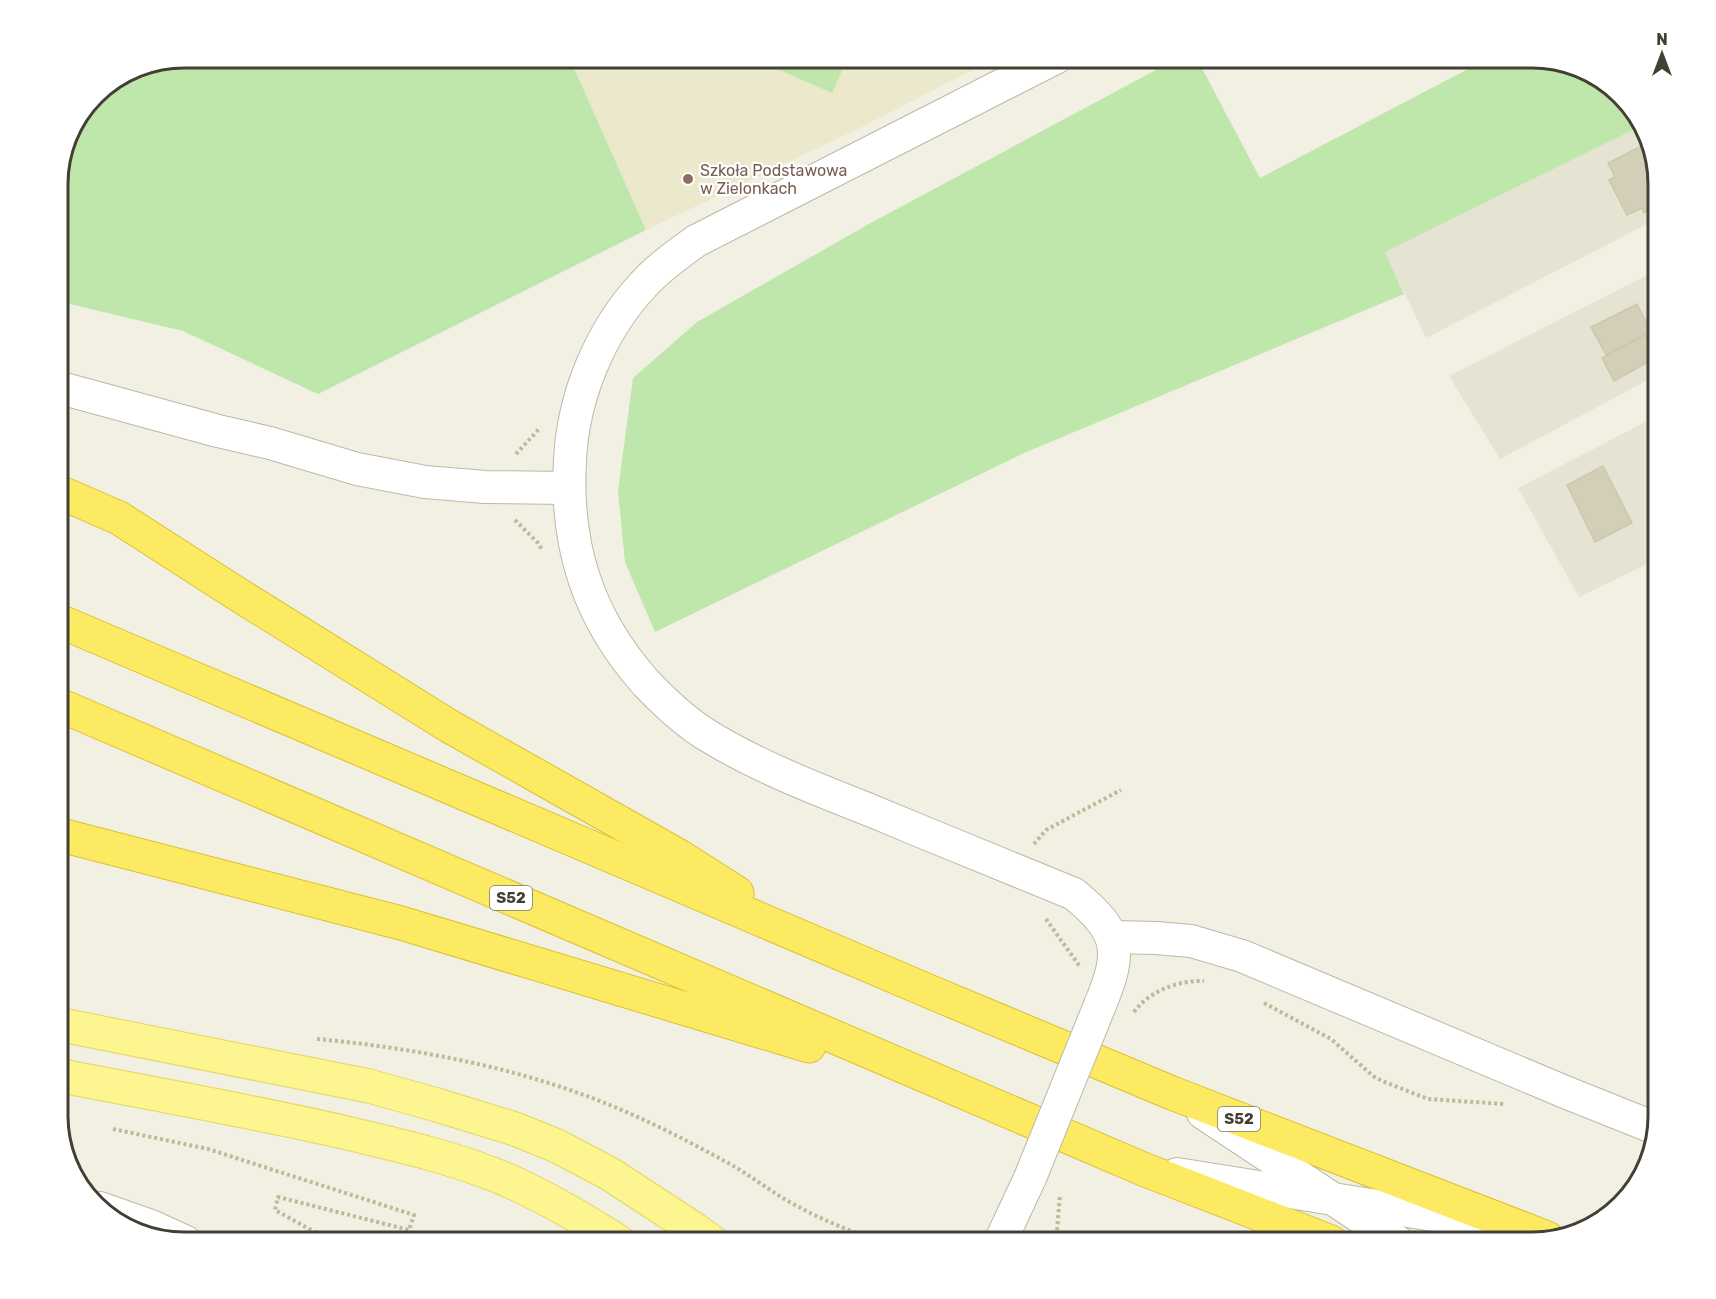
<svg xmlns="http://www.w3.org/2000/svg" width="1716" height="1299" font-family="Rubik,sans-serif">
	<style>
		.residential { fill: #e5e3d1 }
		.education { fill: #ebe8cc }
		.green { fill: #bfe6ab }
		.building { fill: #d3ceb8; stroke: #cdc7ac; stroke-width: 1.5 }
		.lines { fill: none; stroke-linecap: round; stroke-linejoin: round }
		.minor-casing { stroke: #bcb9a6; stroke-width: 34 }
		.major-casing { stroke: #e2d760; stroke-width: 35 }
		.highway-casing { stroke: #dbc133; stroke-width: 35 }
		.path { stroke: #beb997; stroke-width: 4; stroke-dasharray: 3 3; stroke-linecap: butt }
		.minor { stroke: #fff; stroke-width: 32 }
		.major { stroke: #fdf590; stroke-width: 33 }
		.highway { stroke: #fcea63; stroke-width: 33 }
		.minor-bridge-casing { stroke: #bcb9a6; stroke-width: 34; stroke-linecap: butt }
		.minor-bridge { stroke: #fff; stroke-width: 32 }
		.education-dot { fill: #8d6e63; stroke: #fff; stroke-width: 2 }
		.labels { text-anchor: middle; stroke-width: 4.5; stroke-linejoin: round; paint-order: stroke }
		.shield { fill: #fff; stroke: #7b7970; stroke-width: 1.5 }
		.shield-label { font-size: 15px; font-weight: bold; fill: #434033 }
		.education-label { font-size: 16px; fill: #785e54; stroke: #fff; text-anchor: start }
		.rim { fill: none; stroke: #434033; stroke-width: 3 }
	</style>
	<rect width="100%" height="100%" fill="#f1f0e3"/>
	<g class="residential">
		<polygon points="1643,125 1646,127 1659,184 1659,218 1426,338 1385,252"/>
		<polygon points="1659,269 1659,374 1500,459 1449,376"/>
		<polygon points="1659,415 1659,558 1579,597 1518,488"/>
	</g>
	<polygon class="education" points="569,57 998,57 858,129 646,230"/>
	<g class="green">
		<polygon points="184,57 569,57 646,230 318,394 183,331 57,301 57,175 70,127 100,89 136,67"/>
		<polygon points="750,57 848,57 832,93"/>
		<polygon points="1180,57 1196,57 1260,178 1491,57 1532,57 1610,83 1643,125 1385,252 1404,294 1024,453 655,632 625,562 618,491 633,378 697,322 869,224"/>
	</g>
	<g class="building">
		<polygon points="1649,142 1659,184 1659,202 1654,204 1655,207 1644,213 1642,208 1627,215 1609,180 1615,177 1608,163"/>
		<polygon points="1637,304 1651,331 1606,355 1591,327"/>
		<polygon points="1645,335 1657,357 1614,381 1602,358"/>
		<polygon points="1603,466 1632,523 1595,542 1567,485"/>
	</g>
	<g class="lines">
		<defs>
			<g id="minor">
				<path d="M1057 57 696 241C678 254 658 268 643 285 600 331 573 397 570 460 565 546 588 618 646 683 665 703 686 723 710 737 761 768 817 789 872 811 939 839 1006 866 1074 894 1120 932 1123 950 1100 1005"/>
				<polyline points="57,387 218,431 270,443 357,469 425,482 485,487 568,488"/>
				<polyline points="1112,937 1156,938 1191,941 1242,956 1565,1092 1655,1128"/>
				<polyline points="1203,1113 1398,1242"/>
				<polyline points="1177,1174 1489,1224"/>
				<polyline points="100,1208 151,1226 186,1242"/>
				<polyline points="1000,1242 1030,1178"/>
			</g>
			<g id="major">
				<polyline points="57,1024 369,1086 437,1105 515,1129 557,1146 610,1174 694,1229 712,1242"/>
				<path d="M57 1075C154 1094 251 1111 347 1133 397 1145 447 1156 495 1175 538 1192 580 1217 619 1242"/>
			</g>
			<g id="highway">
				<polyline points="57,491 119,518 242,597 449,726 679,856 737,893"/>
				<polyline points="57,620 933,993 1172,1093 1547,1238"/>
				<polyline points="57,704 1143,1169 1331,1242"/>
				<polyline points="57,834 401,923 809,1046"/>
			</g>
		</defs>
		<use href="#minor" class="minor-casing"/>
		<use href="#major" class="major-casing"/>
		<use href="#highway" class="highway-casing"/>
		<g class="path">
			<polyline points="516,454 539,429"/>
			<polyline points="515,520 538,543 542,550"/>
			<polyline points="1034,844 1046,830 1121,790"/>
			<polyline points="1046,919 1078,964 1081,966"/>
			<polyline points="1264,1003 1331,1039 1373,1076 1382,1081 1428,1099 1504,1104"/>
			<path d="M1134 1012C1149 991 1179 980 1204 981"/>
			<path d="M317 1039C424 1049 532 1070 631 1114 667 1130 703 1149 737 1168 758 1181 777 1196 799 1207 824 1221 852 1231 878 1242"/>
			<polyline points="113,1129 208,1149 414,1215 409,1230 278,1197 275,1210 333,1242"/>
			<polyline points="72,1174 86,1178"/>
			<polyline points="217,1232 237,1242"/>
			<polyline points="1056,1242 1060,1195"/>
		</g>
		<use href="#minor" class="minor"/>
		<use href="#major" class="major"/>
		<use href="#highway" class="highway"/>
		<defs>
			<polyline id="minor-bridge" points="1030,1178 1100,1005"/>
		</defs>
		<use href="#minor-bridge" class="minor-bridge-casing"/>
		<use href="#minor-bridge" class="minor-bridge"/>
	</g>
	<circle class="education-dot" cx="688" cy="179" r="6"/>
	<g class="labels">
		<g class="shield">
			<rect x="490" y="886" width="42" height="24" rx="4.5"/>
			<rect x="1218" y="1107" width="42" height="24" rx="4.5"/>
		</g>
		<g class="shield-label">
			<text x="511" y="903">S52</text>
			<text x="1239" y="1124">S52</text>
		</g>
		<g class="education-label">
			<text x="700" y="176">Szkoła Podstawowa<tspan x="700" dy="18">w Zielonkach</tspan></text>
		</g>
	</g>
	<path d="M0 0H1716V1299H0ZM184 68H1532A116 116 0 0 1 1648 184V1116A116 116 0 0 1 1532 1232H184A116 116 0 0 1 68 1116V184A116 116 0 0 1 184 68Z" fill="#fff" fill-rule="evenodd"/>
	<path class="rim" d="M184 68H1532A116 116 0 0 1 1648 184V1116A116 116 0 0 1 1532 1232H184A116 116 0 0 1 68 1116V184A116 116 0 0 1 184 68Z"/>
	<g transform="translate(1662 54)" stroke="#ffffff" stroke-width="4.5" paint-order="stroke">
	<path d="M0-4.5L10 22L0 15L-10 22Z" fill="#434033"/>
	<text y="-9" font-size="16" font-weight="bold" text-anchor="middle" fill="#434033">N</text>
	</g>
</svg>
